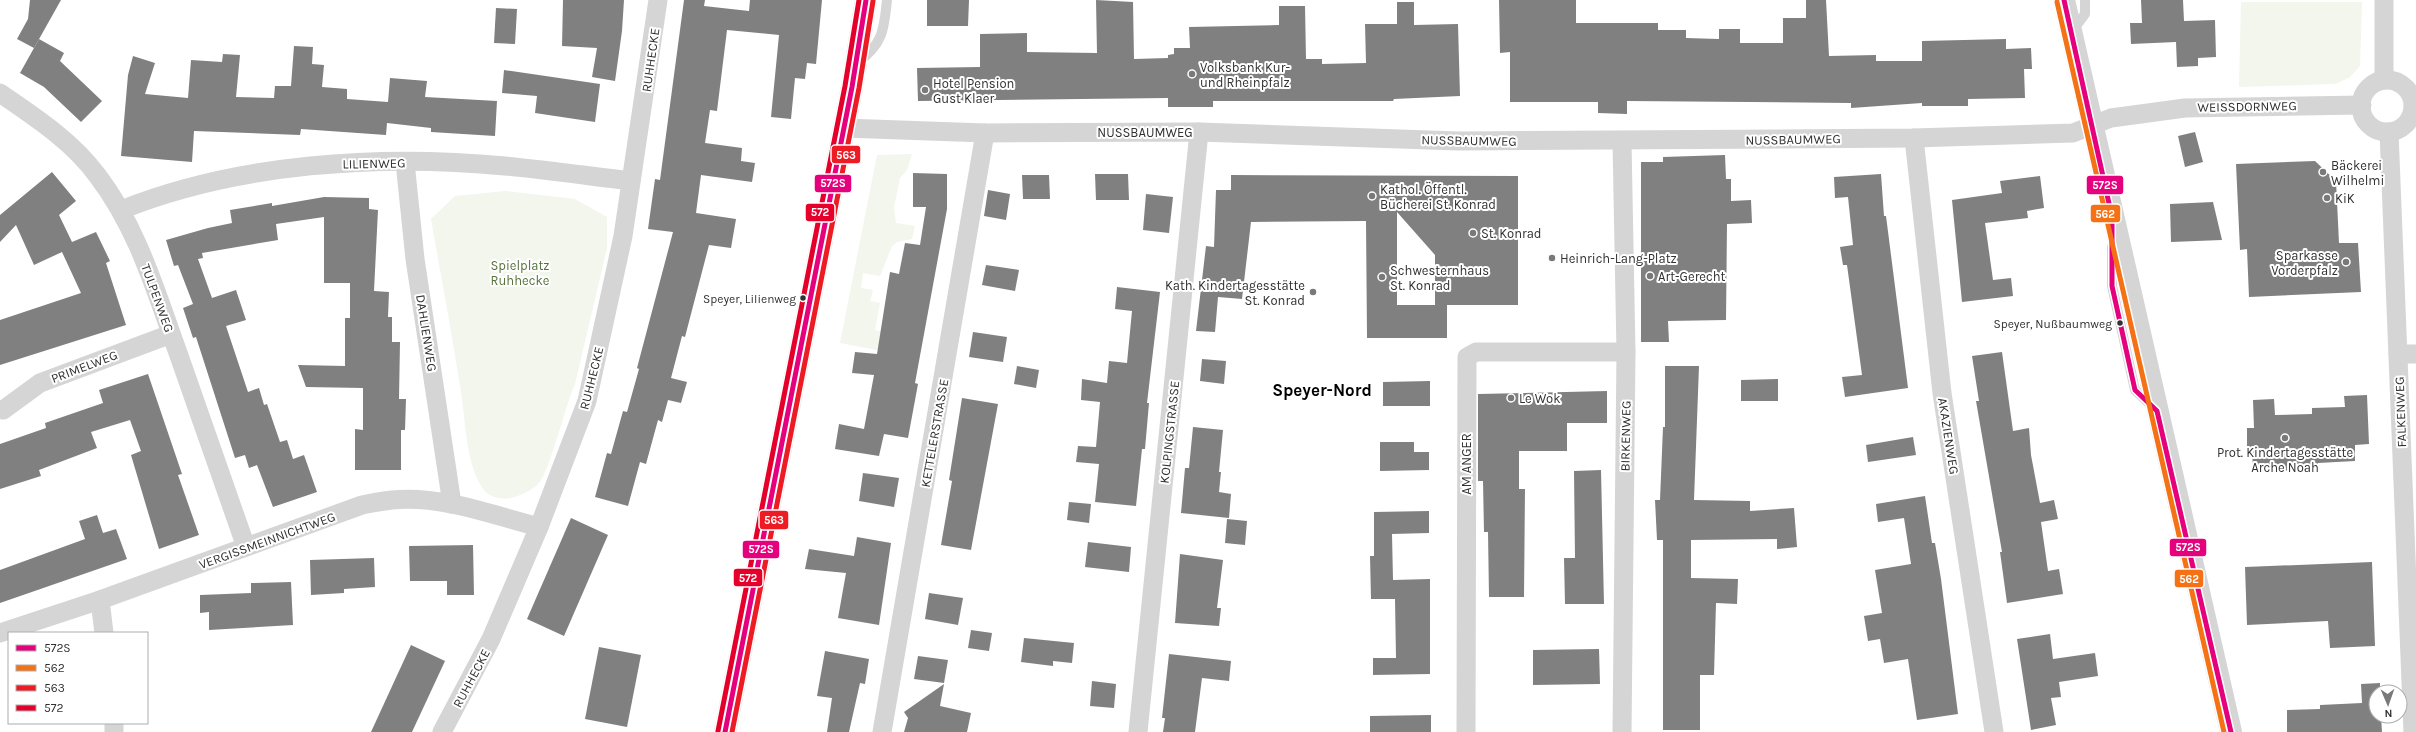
<svg xmlns="http://www.w3.org/2000/svg" width="2416" height="732" font-family="Karla,sans-serif">
	<style>
		.green { fill: #f2f6ed }
		.building { fill: #808080; fill-rule: evenodd }
		.lines { fill: none; stroke-linecap: round; stroke-linejoin: round }
		.service { stroke: #d5d5d5; stroke-width: 10 }
		.minor { stroke: #d5d5d5; stroke-width: 19 }
		.tertiary { stroke: #d5d5d5; stroke-width: 22 }
		.secondary { stroke: #cfcfcf; stroke-width: 22 }
		.bus-1-casing { stroke: #fff; stroke-width: 8 }
		.bus-2-casing { stroke: #fff; stroke-width: 8 }
		.bus-3-casing { stroke: #fff; stroke-width: 8 }
		.bus-4-casing { stroke: #fff; stroke-width: 8 }
		.bus-1 { stroke: #e5007d; stroke-width: 5 }
		.bus-2 { stroke: #f47115; stroke-width: 5 }
		.bus-3 { stroke: #ec1b24; stroke-width: 5 }
		.bus-4 { stroke: #e4002b; stroke-width: 5 }
		.poi-dot { fill: #797979; stroke: #fff; stroke-width: 1.5 }
		.bus-dot { fill: #313131; stroke: #fff; stroke-width: 1.5 }
		.labels { text-anchor: middle; stroke-width: 4; stroke-linejoin: round; paint-order: stroke }
		.bus-label { font-size: 12px; fill: #313131; stroke: #fff; text-anchor: end }
		.street-label { font-size: 13px; fill: #313131; stroke: #fff }
		.poi-label { font-size: 13px; fill: #313131; stroke: #fff; text-anchor: start }
		.park-label { font-size: 13px; fill: #56723a; stroke: #fff }
		.district-label { font-size: 17px; font-weight: bold; fill: #000; stroke: #fff }
		.line-badge { stroke: #fff; stroke-width: 1.5 }
		.badge-label { font-size: 11px; text-anchor: middle; font-weight: bold; fill: #fff }
	</style>
	<rect width="100%" height="100%" fill="#fff"/>
	<g class="green">
		<polygon points="2241,2 2362,2 2360,66 2350,77 2336,84 2239,87"/>
		<polygon points="912,154 907,170 900,178 894,207 896,223 915,226 912,239 897,242 892,246 880,276 863,273 861,288 873,290 870,301 880,303 875,330 886,333 882,351 840,343 877,155"/>
		<path d="M506 191 575 199 607 217V248L575 384C566 404 549 473 539 483 525 497 494 508 481 486 465 457 466 423 461 392 452 334 441 276 431 219L455 196Z"/>
	</g>
	<g class="building">
		<polygon points="30,0 61,0 34,48 17,39 28,19"/>
		<polygon points="563,0 624,0 622,31 615,81 592,77 597,48 562,46"/>
		<polygon points="684,0 705,0 704,6 749,11 750,0 822,0 816,64 807,63 805,79 795,78 791,119 771,117 779,35 727,30 717,111 710,110 705,143 742,148 741,161 755,163 752,182 701,175 696,213 736,219 731,248 709,245 685,337 682,336 671,378 687,382 681,403 668,400 662,422 658,420 646,464 640,462 628,506 595,497 607,453 611,454 623,411 627,412 639,369 637,368 673,232 648,229 655,179 660,180"/>
		<polygon points="927,0 969,0 968,26 927,26"/>
		<polygon points="1096,0 1133,2 1134,59 1168,58 1168,55 1174,54 1174,48 1190,48 1189,27 1279,25 1279,6 1305,6 1306,59 1322,59 1322,64 1366,63 1365,24 1397,24 1397,2 1414,2 1414,25 1458,24 1460,96 1394,99 1393,101 1213,101 1213,107 1168,107 1168,98 918,101 917,68 980,67 980,34 1027,33 1027,52 1097,53"/>
		<polygon points="1499,0 1576,0 1576,23 1658,23 1658,30 1686,30 1686,38 1719,39 1719,29 1740,29 1740,43 1783,43 1783,18 1806,18 1806,0 1826,0 1829,56 1876,55 1876,61 1922,61 1922,41 2006,39 2006,49 2031,48 2032,69 2024,69 2025,98 1968,99 1968,106 1922,106 1922,103 1851,108 1851,103 1627,101 1627,114 1598,113 1598,102 1510,102 1510,52 1500,53"/>
		<polygon points="2141,0 2183,0 2184,21 2215,20 2216,57 2198,58 2198,66 2177,67 2176,42 2131,44 2130,23 2142,23"/>
		<polygon points="496,8 517,9 515,44 494,43"/>
		<polygon points="39,39 64,53 60,61 102,101 81,122 44,87 20,73"/>
		<polygon points="294,46 313,47 312,64 324,65 322,87 347,89 347,99 388,102 390,78 427,81 425,97 497,101 495,136 431,132 431,128 387,123 386,135 301,129 300,135 194,131 192,162 121,156 128,75 133,56 155,63 145,94 188,98 191,60 222,62 223,54 240,55 236,97 274,98 275,86 291,86"/>
		<polygon points="504,70 600,84 595,122 535,113 537,96 502,93"/>
		<polygon points="2195,132 2203,162 2185,167 2178,136"/>
		<polygon points="1725,155 1726,179 1731,179 1731,201 1751,200 1752,223 1727,224 1726,320 1668,321 1669,342 1641,342 1641,162 1663,162 1663,157"/>
		<polygon points="2315,161 2336,181 2339,243 2358,243 2361,292 2249,297 2247,249 2240,250 2236,164"/>
		<polygon points="52,172 76,201 59,215 72,242 96,232 110,261 106,263 126,325 0,365 0,320 81,293 62,252 34,265 16,225 0,242 0,215"/>
		<polygon points="913,173 947,174 947,209 915,383 918,384 908,438 884,434 879,456 835,449 839,424 864,429 874,375 852,373 855,352 877,354 890,272 899,274 905,243 920,245 926,207 913,207"/>
		<polygon points="1095,174 1128,174 1129,200 1096,200"/>
		<polygon points="1881,174 1884,216 1886,216 1908,388 1845,397 1842,377 1862,375 1847,265 1843,265 1840,247 1853,245 1848,197 1835,198 1834,177"/>
		<polygon points="1022,175 1049,175 1050,199 1023,199"/>
		<path d="M1231 175 1518 176V305H1447V338H1367L1366 221 1251 222 1242 299 1218 297 1215 332 1196 331 1206 246 1214 247 1216 190H1231ZM1397 212 1435 255V305H1437H1397Z"/>
		<polygon points="2040,176 2044,208 2027,211 2028,218 1985,223 1993,280 2011,278 2013,296 1962,302 1952,200 2002,193 2000,181"/>
		<polygon points="988,190 1010,194 1006,220 984,216"/>
		<polygon points="1146,194 1173,197 1169,233 1143,230"/>
		<polygon points="324,197 369,198 369,209 378,210 374,291 389,292 388,317 392,317 392,342 400,342 399,399 406,399 405,430 401,430 401,470 355,470 355,429 363,430 363,388 306,387 298,365 345,366 345,318 350,318 350,283 324,283 324,217 276,224 278,240 202,253 203,258 198,259 212,298 236,290 246,320 226,326 248,392 259,388 264,405 267,404 280,442 287,440 293,459 304,455 317,492 273,507 257,465 249,468 245,455 235,458 196,337 193,338 183,308 193,304 178,265 174,266 166,240 208,228 232,223 230,210 272,203 272,206"/>
		<polygon points="2213,202 2222,240 2171,242 2170,204"/>
		<polygon points="986,265 1019,270 1015,291 982,285"/>
		<polygon points="1117,287 1160,292 1147,403 1149,403 1145,449 1142,449 1136,506 1095,502 1099,464 1076,462 1078,446 1096,447 1100,402 1081,400 1082,379 1107,383 1109,361 1127,363 1132,311 1115,309"/>
		<polygon points="973,332 1007,337 1003,362 969,357"/>
		<polygon points="2002,352 2013,431 2029,428 2031,455 2040,503 2054,500 2058,519 2041,522 2048,571 2059,569 2063,594 2007,603 2000,552 2002,552 1976,401 1979,401 1972,356"/>
		<polygon points="1202,359 1226,361 1224,384 1200,381"/>
		<polygon points="1017,366 1039,370 1036,388 1014,384"/>
		<polygon points="1665,366 1699,366 1694,500 1750,501 1750,511 1794,508 1797,547 1777,549 1777,539 1691,540 1691,578 1738,579 1737,604 1716,603 1714,675 1700,675 1700,730 1663,730 1663,540 1657,540 1655,500 1660,500 1663,427 1665,427"/>
		<polygon points="148,374 182,474 178,475 199,535 159,549 131,455 141,451 130,420 91,432 97,448 39,470 41,476 0,489 0,444 46,428 45,423 103,403 99,390"/>
		<polygon points="1778,379 1778,401 1741,401 1741,380"/>
		<polygon points="1430,381 1430,406 1383,406 1383,382"/>
		<polygon points="1607,391 1607,423 1567,423 1567,451 1519,451 1519,489 1525,489 1524,597 1489,597 1488,532 1484,532 1483,481 1478,481 1478,394"/>
		<polygon points="2367,395 2369,444 2355,445 2355,461 2318,463 2318,469 2253,472 2252,448 2247,449 2247,428 2254,428 2253,400 2274,399 2275,415 2312,414 2312,408 2345,407 2344,396"/>
		<polygon points="962,398 998,404 971,550 941,545 952,481 949,480"/>
		<polygon points="1193,427 1223,430 1219,472 1221,472 1219,492 1231,494 1229,518 1181,513 1185,468 1189,468"/>
		<polygon points="1913,437 1916,455 1868,462 1866,445"/>
		<polygon points="1380,442 1414,442 1414,452 1429,452 1429,470 1380,471"/>
		<polygon points="1601,470 1604,604 1565,604 1564,558 1575,558 1574,471"/>
		<polygon points="863,473 899,478 894,507 859,501"/>
		<polygon points="1925,496 1932,543 1935,543 1941,579 1958,714 1917,720 1908,659 1884,663 1880,639 1868,641 1864,616 1882,613 1875,570 1911,564 1904,518 1878,522 1876,504"/>
		<polygon points="1069,502 1091,504 1089,523 1067,520"/>
		<polygon points="1429,511 1429,533 1392,534 1393,580 1430,579 1430,674 1373,675 1373,658 1396,658 1395,599 1371,599 1370,556 1374,556 1374,512"/>
		<polygon points="97,515 103,533 116,529 127,559 0,603 0,570 85,539 79,521"/>
		<polygon points="571,518 608,535 564,636 527,619"/>
		<polygon points="1227,519 1247,521 1245,545 1225,543"/>
		<polygon points="857,537 891,543 879,625 838,618 846,573 805,569 809,549 854,556"/>
		<polygon points="1088,542 1131,547 1129,572 1085,567"/>
		<polygon points="473,545 474,595 447,595 447,581 410,581 409,546"/>
		<polygon points="1180,554 1223,560 1217,608 1221,608 1219,626 1175,623"/>
		<polygon points="374,558 375,587 344,589 344,593 311,595 310,560"/>
		<polygon points="2372,562 2375,646 2330,648 2328,621 2247,625 2245,567"/>
		<polygon points="291,582 293,625 209,630 209,612 200,613 200,595 251,593 251,583"/>
		<polygon points="929,593 963,598 958,625 925,619"/>
		<polygon points="971,630 992,633 989,651 968,648"/>
		<polygon points="2050,634 2053,659 2095,653 2098,676 2059,682 2061,697 2051,698 2056,725 2031,730 2017,639"/>
		<polygon points="1024,638 1074,643 1072,663 1053,661 1053,666 1021,662"/>
		<polygon points="411,645 445,661 412,732 371,732"/>
		<polygon points="599,647 641,655 627,727 585,719"/>
		<polygon points="1599,649 1600,684 1533,685 1533,650"/>
		<polygon points="825,651 869,659 865,684 860,683 849,732 827,732 832,698 817,696"/>
		<polygon points="1169,654 1231,661 1229,681 1202,678 1195,732 1163,732 1165,718 1162,718"/>
		<polygon points="918,656 948,660 944,683 914,679"/>
		<polygon points="1092,681 1116,684 1114,708 1090,706"/>
		<polygon points="2380,683 2380,692 2376,692 2376,716 2381,716 2382,732 2287,732 2287,710 2320,709 2320,705 2362,703 2361,684"/>
		<polygon points="944,684 940,706 971,713 967,732 904,732 908,718 904,712"/>
		<polygon points="1431,715 1431,732 1370,732 1370,716"/>
	</g>
	<g class="lines">
		<g class="service">
			<polyline points="2073,30 2085,14 2085,0"/>
			<path d="M857 63C883 44 884 30 887 0"/>
			<polyline points="2112,247 2112,286 2135,390 2153,407"/>
		</g>
		<g class="minor">
			<polyline points="2384,80 2384,0"/>
			<circle cx="2387" cy="106" r="26"/>
			<path d="M0 93C35 117 72 141 97 175 137 227 155 289 177 350 200 416 223 482 246 547"/>
			<polyline points="844,128 985,133 1199,132 1458,141 1914,138 2073,133 2111,118 2185,108 2362,105"/>
			<polyline points="2389,132 2413,732"/>
			<polyline points="1914,138 1942,393 1994,732"/>
			<polyline points="1622,141 1626,352 1622,732"/>
			<polyline points="405,162 415,259 452,504"/>
			<path d="M121 210C238 163 381 154 505 166 547 170 589 176 631 181"/>
			<polyline points="2398,354 2416,354"/>
			<polyline points="3,410 40,383 171,334"/>
			<polyline points="100,600 104,633"/>
			<path d="M0 633 100 600 362 505C372 503 382 501 392 500 441 495 493 515 539 527"/>
			<polyline points="114,723 114,732"/>
			<polyline points="442,732 491,639 539,527 587,401 623,236 658,0"/>
			<polyline points="882,732 985,133"/>
			<polyline points="1138,732 1199,132"/>
			<polyline points="1466,732 1467,357 1476,352 1626,352"/>
		</g>
		<polyline class="tertiary" points="2064,0 2231,732"/>
		<polyline class="secondary" points="725,732 852,87 866,0"/>
		<defs>
			<g id="bus-1">
				<polyline points="2064,0 2112,217 2112,286 2135,390 2157,411 2231,732"/>
				<polyline points="725,732 852,87 866,0"/>
			</g>
			<polyline id="bus-2" points="2057,2 2224,732"/>
			<polyline id="bus-3" points="732,732 859,88 873,1"/>
			<polyline id="bus-4" points="718,731 845,86 859,0"/>
		</defs>
		<use href="#bus-1" class="bus-1-casing"/>
		<use href="#bus-2" class="bus-2-casing"/>
		<use href="#bus-3" class="bus-3-casing"/>
		<use href="#bus-4" class="bus-4-casing"/>
		<use href="#bus-1" class="bus-1"/>
		<use href="#bus-2" class="bus-2"/>
		<use href="#bus-3" class="bus-3"/>
		<use href="#bus-4" class="bus-4"/>
	</g>
	<g class="poi-dot">
		<circle cx="1192" cy="74" r="4"/>
		<circle cx="925" cy="90" r="4"/>
		<circle cx="2323" cy="172" r="4"/>
		<circle cx="1372" cy="196" r="4"/>
		<circle cx="2327" cy="198" r="4"/>
		<circle cx="1473" cy="233" r="4"/>
		<circle cx="1552" cy="258" r="4"/>
		<circle cx="2346" cy="262" r="4"/>
		<circle cx="1650" cy="276" r="4"/>
		<circle cx="1382" cy="277" r="4"/>
		<circle cx="1313" cy="292" r="4"/>
		<circle cx="1511" cy="398" r="4"/>
		<circle cx="2285" cy="438" r="4"/>
	</g>
	<g class="bus-dot">
		<circle cx="803" cy="298" r="3.5"/>
		<circle cx="2120" cy="323" r="3.5"/>
	</g>
	<g class="labels">
		<g class="bus-label">
			<text x="796" y="303">Speyer, Lilienweg</text>
			<text x="2112" y="328">Speyer, Nußbaumweg</text>
		</g>
		<g class="street-label">
			<text transform="translate(650 60) rotate(-82)" y="5">RUHHECKE</text>
			<text transform="translate(2247 106) rotate(-1)" y="5">WEISSDORNWEG</text>
			<text x="1145" y="137">NUSSBAUMWEG</text>
			<text transform="translate(1793 139) rotate(-1)" y="5">NUSSBAUMWEG</text>
			<text transform="translate(1469 140) rotate(1)" y="5">NUSSBAUMWEG</text>
			<text transform="translate(374 163) rotate(-1)" y="5">LILIENWEG</text>
			<text transform="translate(158 298) rotate(70)" y="5">TULPENWEG</text>
			<text transform="translate(427 333) rotate(81)" y="5">DAHLIENWEG</text>
			<text transform="translate(84 366) rotate(-21)" y="5">PRIMELWEG</text>
			<text transform="translate(591 378) rotate(-76)" y="5">RUHHECKE</text>
			<text transform="translate(2400 412) rotate(-92)" y="5">FALKENWEG</text>
			<text transform="translate(1169 432) rotate(-84)" y="5">KOLPINGSTRASSE</text>
			<text transform="translate(934 433) rotate(-80)" y="5">KETTELERSTRASSE</text>
			<text transform="translate(1625 436) rotate(-89)" y="5">BIRKENWEG</text>
			<text transform="translate(1949 436) rotate(81)" y="5">AKAZIENWEG</text>
			<text transform="translate(1466 464) rotate(-90)" y="5">AM ANGER</text>
			<text transform="translate(267 540) rotate(-20)" y="5">VERGISSMEINNICHTWEG</text>
			<text transform="translate(471 678) rotate(-62)" y="5">RUHHECKE</text>
		</g>
		<g class="poi-label">
			<text x="1200" y="72">Volksbank Kur-<tspan x="1200" dy="15">und Rheinpfalz</tspan></text>
			<text x="933" y="88">Hotel Pension<tspan x="933" dy="15">Gust Klaer</tspan></text>
			<text x="2331" y="170">Bäckerei<tspan x="2331" dy="15">Wilhelmi</tspan></text>
			<text x="1380" y="194">Kathol. Öffentl.<tspan x="1380" dy="15">Bücherei St. Konrad</tspan></text>
			<text x="2335" y="203">KiK</text>
			<text x="1481" y="238">St. Konrad</text>
			<text x="2338" y="260" text-anchor="end">Sparkasse<tspan x="2338" dy="15">Vorderpfalz</tspan></text>
			<text x="1560" y="263">Heinrich-Lang-Platz</text>
			<text x="1390" y="275">Schwesternhaus<tspan x="1390" dy="15">St. Konrad</tspan></text>
			<text x="1658" y="281">Art-Gerecht</text>
			<text x="1305" y="290" text-anchor="end">Kath. Kindertagesstätte<tspan x="1305" dy="15">St. Konrad</tspan></text>
			<text x="1519" y="403">Le Wok</text>
			<text x="2285" y="457" text-anchor="middle">Prot. Kindertagesstätte<tspan x="2285" dy="15">Arche Noah</tspan></text>
		</g>
		<g class="park-label">
			<text x="520" y="270">Spielplatz<tspan x="520" dy="15">Ruhhecke</tspan></text>
		</g>
		<g class="district-label">
			<text x="1322" y="396">Speyer-Nord</text>
		</g>
	</g>
	<g class="line-badge">
		<rect x="831" y="145" width="30" height="19" rx="4" fill="#ec1b24"/>
		<rect x="814" y="174" width="38" height="19" rx="4" fill="#e5007d"/>
		<rect x="2086" y="175" width="38" height="20" rx="4" fill="#e5007d"/>
		<rect x="805" y="203" width="30" height="19" rx="4" fill="#e4002b"/>
		<rect x="2090" y="204" width="31" height="19" rx="4" fill="#f47115"/>
		<rect x="759" y="510" width="30" height="20" rx="4" fill="#ec1b24"/>
		<rect x="2169" y="538" width="38" height="19" rx="4" fill="#e5007d"/>
		<rect x="742" y="540" width="38" height="19" rx="4" fill="#e5007d"/>
		<rect x="733" y="568" width="30" height="19" rx="4" fill="#e4002b"/>
		<rect x="2174" y="569" width="30" height="19" rx="4" fill="#f47115"/>
	</g>
	<g class="badge-label">
		<text x="846" y="159">563</text>
		<text x="833" y="187">572S</text>
		<text x="2105" y="189">572S</text>
		<text x="820" y="216">572</text>
		<text x="2105" y="218">562</text>
		<text x="774" y="524">563</text>
		<text x="2188" y="551">572S</text>
		<text x="761" y="553">572S</text>
		<text x="748" y="582">572</text>
		<text x="2189" y="583">562</text>
	</g>
	<rect x="8" y="632" width="140" height="92" fill="#ffffff" stroke="#adadad"/>
	<rect x="16" y="645" width="20" height="6" fill="#e5007d" stroke="#adadad"/>
	<text x="44" y="652" font-size="12" fill="#313131">572S</text>
	<rect x="16" y="665" width="20" height="6" fill="#f47115" stroke="#adadad"/>
	<text x="44" y="672" font-size="12" fill="#313131">562</text>
	<rect x="16" y="685" width="20" height="6" fill="#ec1b24" stroke="#adadad"/>
	<text x="44" y="692" font-size="12" fill="#313131">563</text>
	<rect x="16" y="705" width="20" height="6" fill="#e4002b" stroke="#adadad"/>
	<text x="44" y="712" font-size="12" fill="#313131">572</text>
	<g transform="translate(2388 704) rotate(178)"><circle r="19" fill="#ffffff" stroke="#adadad"/>
	<path d="M0-3L7 15L0 10L-7 15Z" fill="#797979"/>
	<text y="-6" font-size="11" font-weight="bold" text-anchor="middle" fill="#313131">N</text>
	</g>
</svg>
